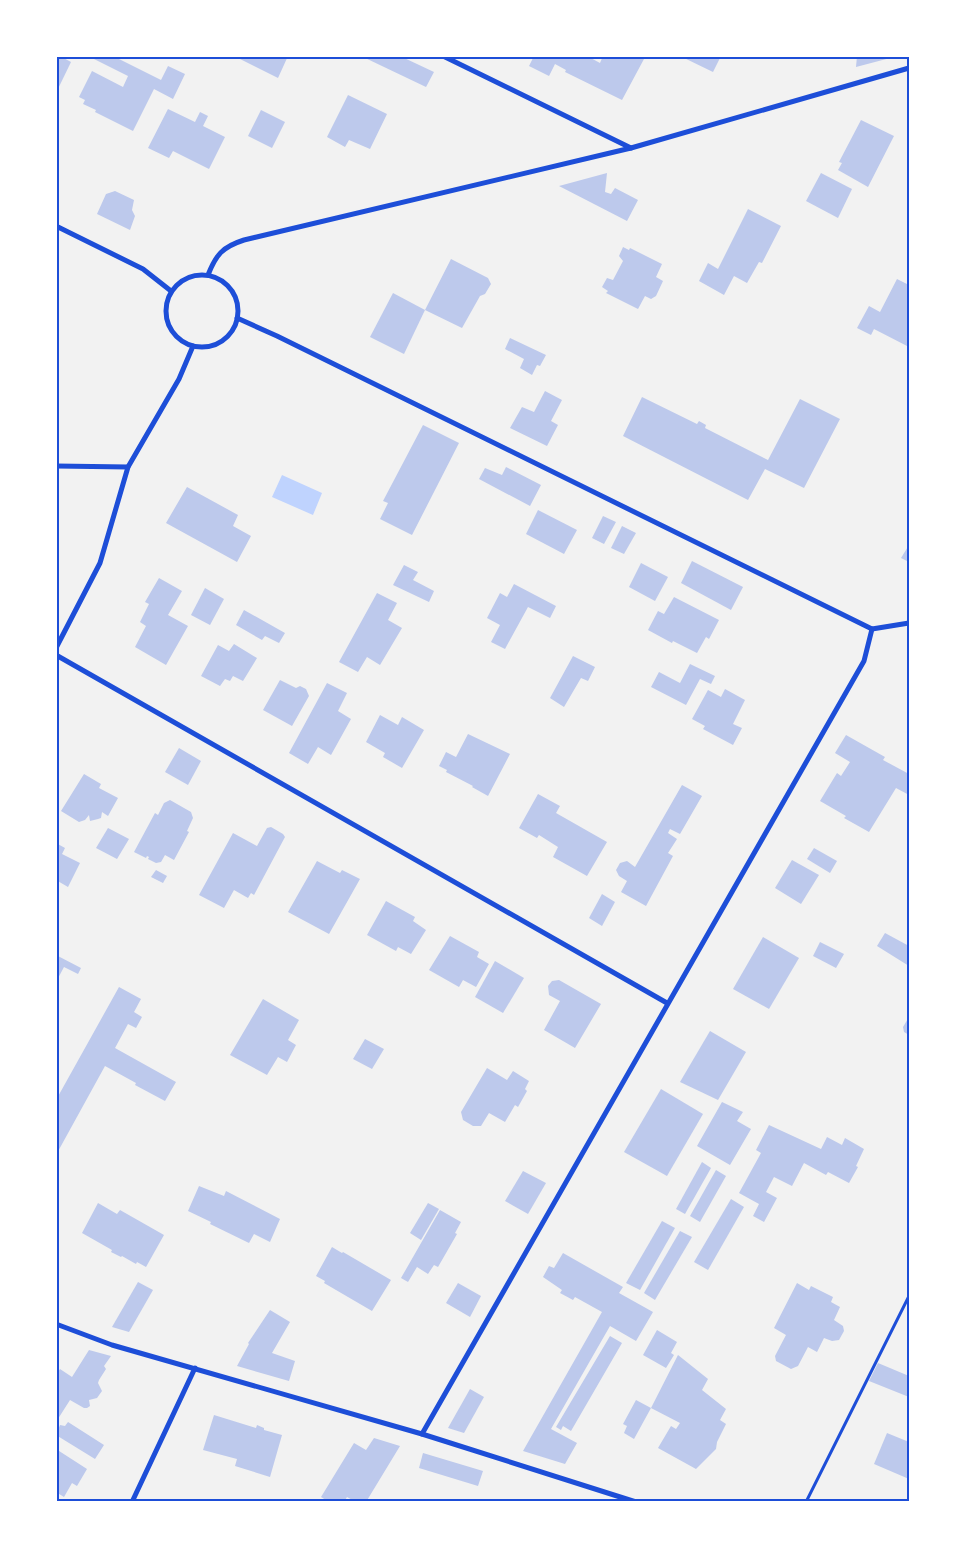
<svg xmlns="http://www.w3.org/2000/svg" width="965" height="1558" font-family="'DejaVu Sans',sans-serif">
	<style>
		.water { fill: #bfd3fe }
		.building { fill: #bdc9ec }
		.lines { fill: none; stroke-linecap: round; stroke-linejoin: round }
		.path { stroke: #1d4ed8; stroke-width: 3 }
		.minor { stroke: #1d4ed8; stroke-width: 5 }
		.neatline { fill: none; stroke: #1d4ed8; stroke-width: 2 }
	</style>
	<rect width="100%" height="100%" fill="#f2f2f2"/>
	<polygon class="water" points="282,475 322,493 313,515 272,497"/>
	<g class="building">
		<polygon points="56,56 60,56 71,62 56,93"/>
		<polygon points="88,56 113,56 161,80 168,66 185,74 173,99 154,89 133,131 95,112 96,110 83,104 85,100 79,97 92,71 123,87 128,76"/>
		<polygon points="234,56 288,56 278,78"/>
		<polygon points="361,56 400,56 434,72 426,87"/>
		<polygon points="534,56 587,56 600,63 603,56 638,56 644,59 622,100 565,72 566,70 555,64 549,76 529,66"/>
		<polygon points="680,56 721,56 713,72"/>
		<polygon points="857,56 893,56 894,57 856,67"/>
		<polygon points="348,95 387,114 370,149 349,140 345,147 327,137"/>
		<polygon points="168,109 195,122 200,112 208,116 203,126 225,137 209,169 173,151 169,158 148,148"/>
		<polygon points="261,110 285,122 272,148 248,136"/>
		<polygon points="861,120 894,136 868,187 838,170 842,163 839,162"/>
		<polygon points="607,173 605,192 611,194 615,188 638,200 627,221 559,186"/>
		<polygon points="821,173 852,189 838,218 806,201"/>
		<polygon points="115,191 134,200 132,210 135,216 130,230 97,214 106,194"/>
		<polygon points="748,209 781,226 762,263 759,262 747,283 734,276 724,295 699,281 708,263 718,269"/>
		<polygon points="623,247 629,250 630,248 662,264 656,277 663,281 656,296 651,299 645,296 638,309 606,293 608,291 602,287 607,278 613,280 623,261 619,256"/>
		<polygon points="451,259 488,278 491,284 485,294 480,296 462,328 425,310"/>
		<polygon points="897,279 909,285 909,347 874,329 871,335 857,328 869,306 880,312"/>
		<polygon points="393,293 425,310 404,354 370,337"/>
		<polygon points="510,338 546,355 540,366 537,365 532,375 520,368 524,359 505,349"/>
		<polygon points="545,391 562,400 551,421 558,425 547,446 510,428 522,407 534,412"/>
		<polygon points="642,397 697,424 699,421 706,425 705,428 768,460 800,399 840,419 804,488 765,469 748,500 623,436"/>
		<polygon points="423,425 459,443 412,535 380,519 388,503 383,501"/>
		<polygon points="506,467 541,485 530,506 479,479 485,468 502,475"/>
		<polygon points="187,487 238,515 233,526 251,536 237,562 166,523"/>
		<polygon points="538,510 577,530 564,554 526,534"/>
		<polygon points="603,516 616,522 604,544 592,538"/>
		<polygon points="622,526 636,533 624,554 611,548"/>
		<polygon points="909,545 909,562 901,558"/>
		<polygon points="692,561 743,587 731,610 681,583"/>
		<polygon points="641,563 668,577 655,601 629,587"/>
		<polygon points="404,565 418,572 413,580 434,591 429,602 393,585"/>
		<polygon points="159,578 182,591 168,615 188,626 166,665 135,647 146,626 140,622 149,604 145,602"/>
		<polygon points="514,584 556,606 550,618 528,607 505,649 491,642 500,625 487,618 500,593 507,597"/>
		<polygon points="205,588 224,599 210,625 191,615"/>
		<polygon points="377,593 397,603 388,620 402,628 380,665 367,657 358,672 339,662"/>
		<polygon points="674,597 719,620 709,639 706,637 697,653 673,641 672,643 648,630 658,611 664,614"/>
		<polygon points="244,610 285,633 279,643 265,636 262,640 236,625"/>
		<polygon points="234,644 257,658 243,681 233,676 230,681 225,679 220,686 201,676 218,645 229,651"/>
		<polygon points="573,656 595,667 588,681 581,678 564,707 550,698"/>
		<polygon points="690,664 715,676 711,684 700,679 686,705 651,687 659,672 680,683"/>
		<polygon points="280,680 296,688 300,686 306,689 309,696 292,726 263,710"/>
		<polygon points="327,683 347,693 338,711 351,719 331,755 318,747 308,764 289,753"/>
		<polygon points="725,689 745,700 733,724 742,728 733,745 703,729 705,726 692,719 708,690 721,697"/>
		<polygon points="380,715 398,725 402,717 424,730 402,768 383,757 385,753 366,742"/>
		<polygon points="468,734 510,754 488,796 472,787 473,786 446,772 447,770 439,766 446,752 456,757"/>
		<polygon points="846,735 885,757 883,760 909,774 909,795 896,788 869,832 844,818 846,816 820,801 837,773 841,776 850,762 835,753"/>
		<polygon points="179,748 201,761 188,785 165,772"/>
		<polygon points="84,774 101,784 99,788 118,798 108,816 102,812 101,818 98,819 90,821 89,815 85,820 79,822 61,811"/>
		<polygon points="682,785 702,796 680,834 670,829 668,833 677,839 668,853 673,856 646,906 621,892 627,881 619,876 616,870 620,863 627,861 635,867"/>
		<polygon points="538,794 560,806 556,813 607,842 587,876 553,857 558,847 539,835 537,838 519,828"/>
		<polygon points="170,800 191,812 193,818 187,831 189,832 174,860 165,855 161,862 156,863 148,859 149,857 147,856 146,858 134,852 155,813 158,815 164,803"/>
		<polygon points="271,827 283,834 285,837 254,895 251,893 248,898 234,890 224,908 199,895 233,833 257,846 267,828"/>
		<polygon points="108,828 129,839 117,859 96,848"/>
		<polygon points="56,843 65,848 62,854 80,863 68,887 56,880"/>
		<polygon points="814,848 837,861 830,873 807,859"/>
		<polygon points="792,860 819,875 801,904 775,888"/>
		<polygon points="317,861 340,873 342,870 360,879 329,934 288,912"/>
		<polygon points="156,870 167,876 163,883 151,877"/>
		<polygon points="602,894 615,902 602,926 589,918"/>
		<polygon points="386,901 415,917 413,921 426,930 411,954 398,947 396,951 367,935"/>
		<polygon points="885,933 909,946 909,966 877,946"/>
		<polygon points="450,936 479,952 477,957 489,964 476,987 463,980 459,987 429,970"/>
		<polygon points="763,937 799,958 769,1009 733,989"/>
		<polygon points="820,942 844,954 836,968 813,956"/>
		<polygon points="56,955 81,968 78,974 64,967 56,982"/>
		<polygon points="495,961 524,978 503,1013 475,997"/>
		<polygon points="559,980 601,1004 575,1048 544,1030 560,1001 549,995 548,986 552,981"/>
		<polygon points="119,987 141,999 134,1012 142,1017 136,1028 128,1024 115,1048 176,1082 165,1101 135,1085 136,1083 105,1066 56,1155 56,1100"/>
		<polygon points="263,999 299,1020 288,1040 296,1045 287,1062 278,1057 267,1075 230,1055"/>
		<polygon points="909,1017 909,1035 904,1032 903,1027"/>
		<polygon points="710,1031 746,1052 718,1100 680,1082"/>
		<polygon points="365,1039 384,1049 372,1069 353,1059"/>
		<polygon points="487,1068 507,1080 513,1071 529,1081 525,1089 527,1091 518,1107 515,1105 505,1122 489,1113 481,1126 473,1126 463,1120 461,1112"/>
		<polygon points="661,1089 703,1114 667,1176 624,1152"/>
		<polygon points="722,1102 743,1112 737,1121 751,1129 730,1165 697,1146"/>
		<polygon points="769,1125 821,1149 827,1137 842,1145 845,1138 864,1149 856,1166 858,1167 849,1183 828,1172 826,1175 804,1163 792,1186 774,1177 766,1192 777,1198 764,1222 753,1216 759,1204 739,1193 761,1153 756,1150"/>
		<polygon points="702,1162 711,1168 685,1214 676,1209"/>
		<polygon points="716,1170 726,1176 700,1222 690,1216"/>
		<polygon points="523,1171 546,1183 528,1214 505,1201"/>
		<polygon points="199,1186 224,1196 226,1191 280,1219 270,1242 254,1234 249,1243 210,1224 211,1222 188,1211"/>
		<polygon points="731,1199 744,1207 708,1270 694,1262"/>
		<polygon points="98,1203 117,1214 120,1210 164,1235 146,1267 137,1262 136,1264 122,1256 121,1257 111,1252 112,1250 82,1233"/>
		<polygon points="428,1203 439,1209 421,1240 410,1233"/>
		<polygon points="440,1210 461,1222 455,1233 457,1234 438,1267 434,1265 428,1274 417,1267 408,1282 401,1278"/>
		<polygon points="662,1221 675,1228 640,1290 626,1283"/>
		<polygon points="680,1231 692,1237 655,1300 644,1293"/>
		<polygon points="332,1247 342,1253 343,1252 391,1280 372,1311 324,1283 325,1281 316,1276"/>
		<polygon points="563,1253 623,1287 619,1293 653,1312 636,1341 610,1326 551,1429 577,1443 565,1464 523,1451 602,1312 575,1297 573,1300 560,1293 562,1290 543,1277 549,1266 554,1268"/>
		<polygon points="138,1282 153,1290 129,1332 112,1327"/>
		<polygon points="458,1283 481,1296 470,1317 446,1303"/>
		<polygon points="797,1283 809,1290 811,1286 833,1297 831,1302 840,1307 834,1320 843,1326 844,1331 839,1340 832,1341 824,1338 817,1352 808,1347 798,1366 791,1369 776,1361 775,1356 786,1335 774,1328"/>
		<polygon points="270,1310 290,1322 272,1353 295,1361 289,1381 237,1366 249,1344 248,1343"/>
		<polygon points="657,1330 677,1342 671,1353 674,1355 666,1368 643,1355"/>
		<polygon points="610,1336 622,1343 571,1431 563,1426 561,1430 556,1427"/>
		<polygon points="89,1350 111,1356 104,1366 106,1369 99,1380 98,1383 102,1391 97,1398 89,1400 90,1406 87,1408 84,1408 70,1400 56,1422 56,1375 60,1369 72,1377"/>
		<polygon points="678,1355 708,1379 702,1390 726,1409 720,1420 726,1424 717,1442 716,1449 696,1469 658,1448 671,1426 676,1429 680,1423 651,1408 634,1439 624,1433 627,1426 623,1424 636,1400 651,1408"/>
		<polygon points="878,1363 909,1376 909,1397 869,1381"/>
		<polygon points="470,1389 484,1397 464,1433 448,1428"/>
		<polygon points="214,1415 256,1428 257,1425 264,1428 264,1430 282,1435 270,1477 235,1466 237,1459 203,1450"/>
		<polygon points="68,1422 104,1445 95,1459 56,1435 60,1425 65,1426"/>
		<polygon points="887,1433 909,1442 909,1479 874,1464"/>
		<polygon points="374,1438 400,1446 366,1502 356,1502 347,1497 344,1502 329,1502 321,1497 354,1443 366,1450"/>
		<polygon points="56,1449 87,1469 77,1486 72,1483 64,1497 56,1492"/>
		<polygon points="423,1453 483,1471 478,1486 419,1468"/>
	</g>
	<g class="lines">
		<polyline class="path" points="806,1502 909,1296"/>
		<g class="minor">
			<polyline points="443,56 631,148"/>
			<polyline points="56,226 143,269 171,291"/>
			<path d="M208 275C216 255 222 247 244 240L631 148 909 68"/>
			<circle cx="202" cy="311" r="36"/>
			<polyline points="237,318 277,336 872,629"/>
			<polyline points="56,466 128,467"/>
			<polyline points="56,648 100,563 128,467 179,379 193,346"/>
			<polyline points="56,655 667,1003"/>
			<polyline points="56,1324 112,1345 422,1434 636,1502"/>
			<polyline points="422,1434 864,661 872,629 909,623"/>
			<polyline points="132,1502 195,1368"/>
		</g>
	</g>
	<rect width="965" height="1558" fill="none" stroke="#ffffff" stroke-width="115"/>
	<rect x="58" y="58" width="850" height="1442" class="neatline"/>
</svg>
